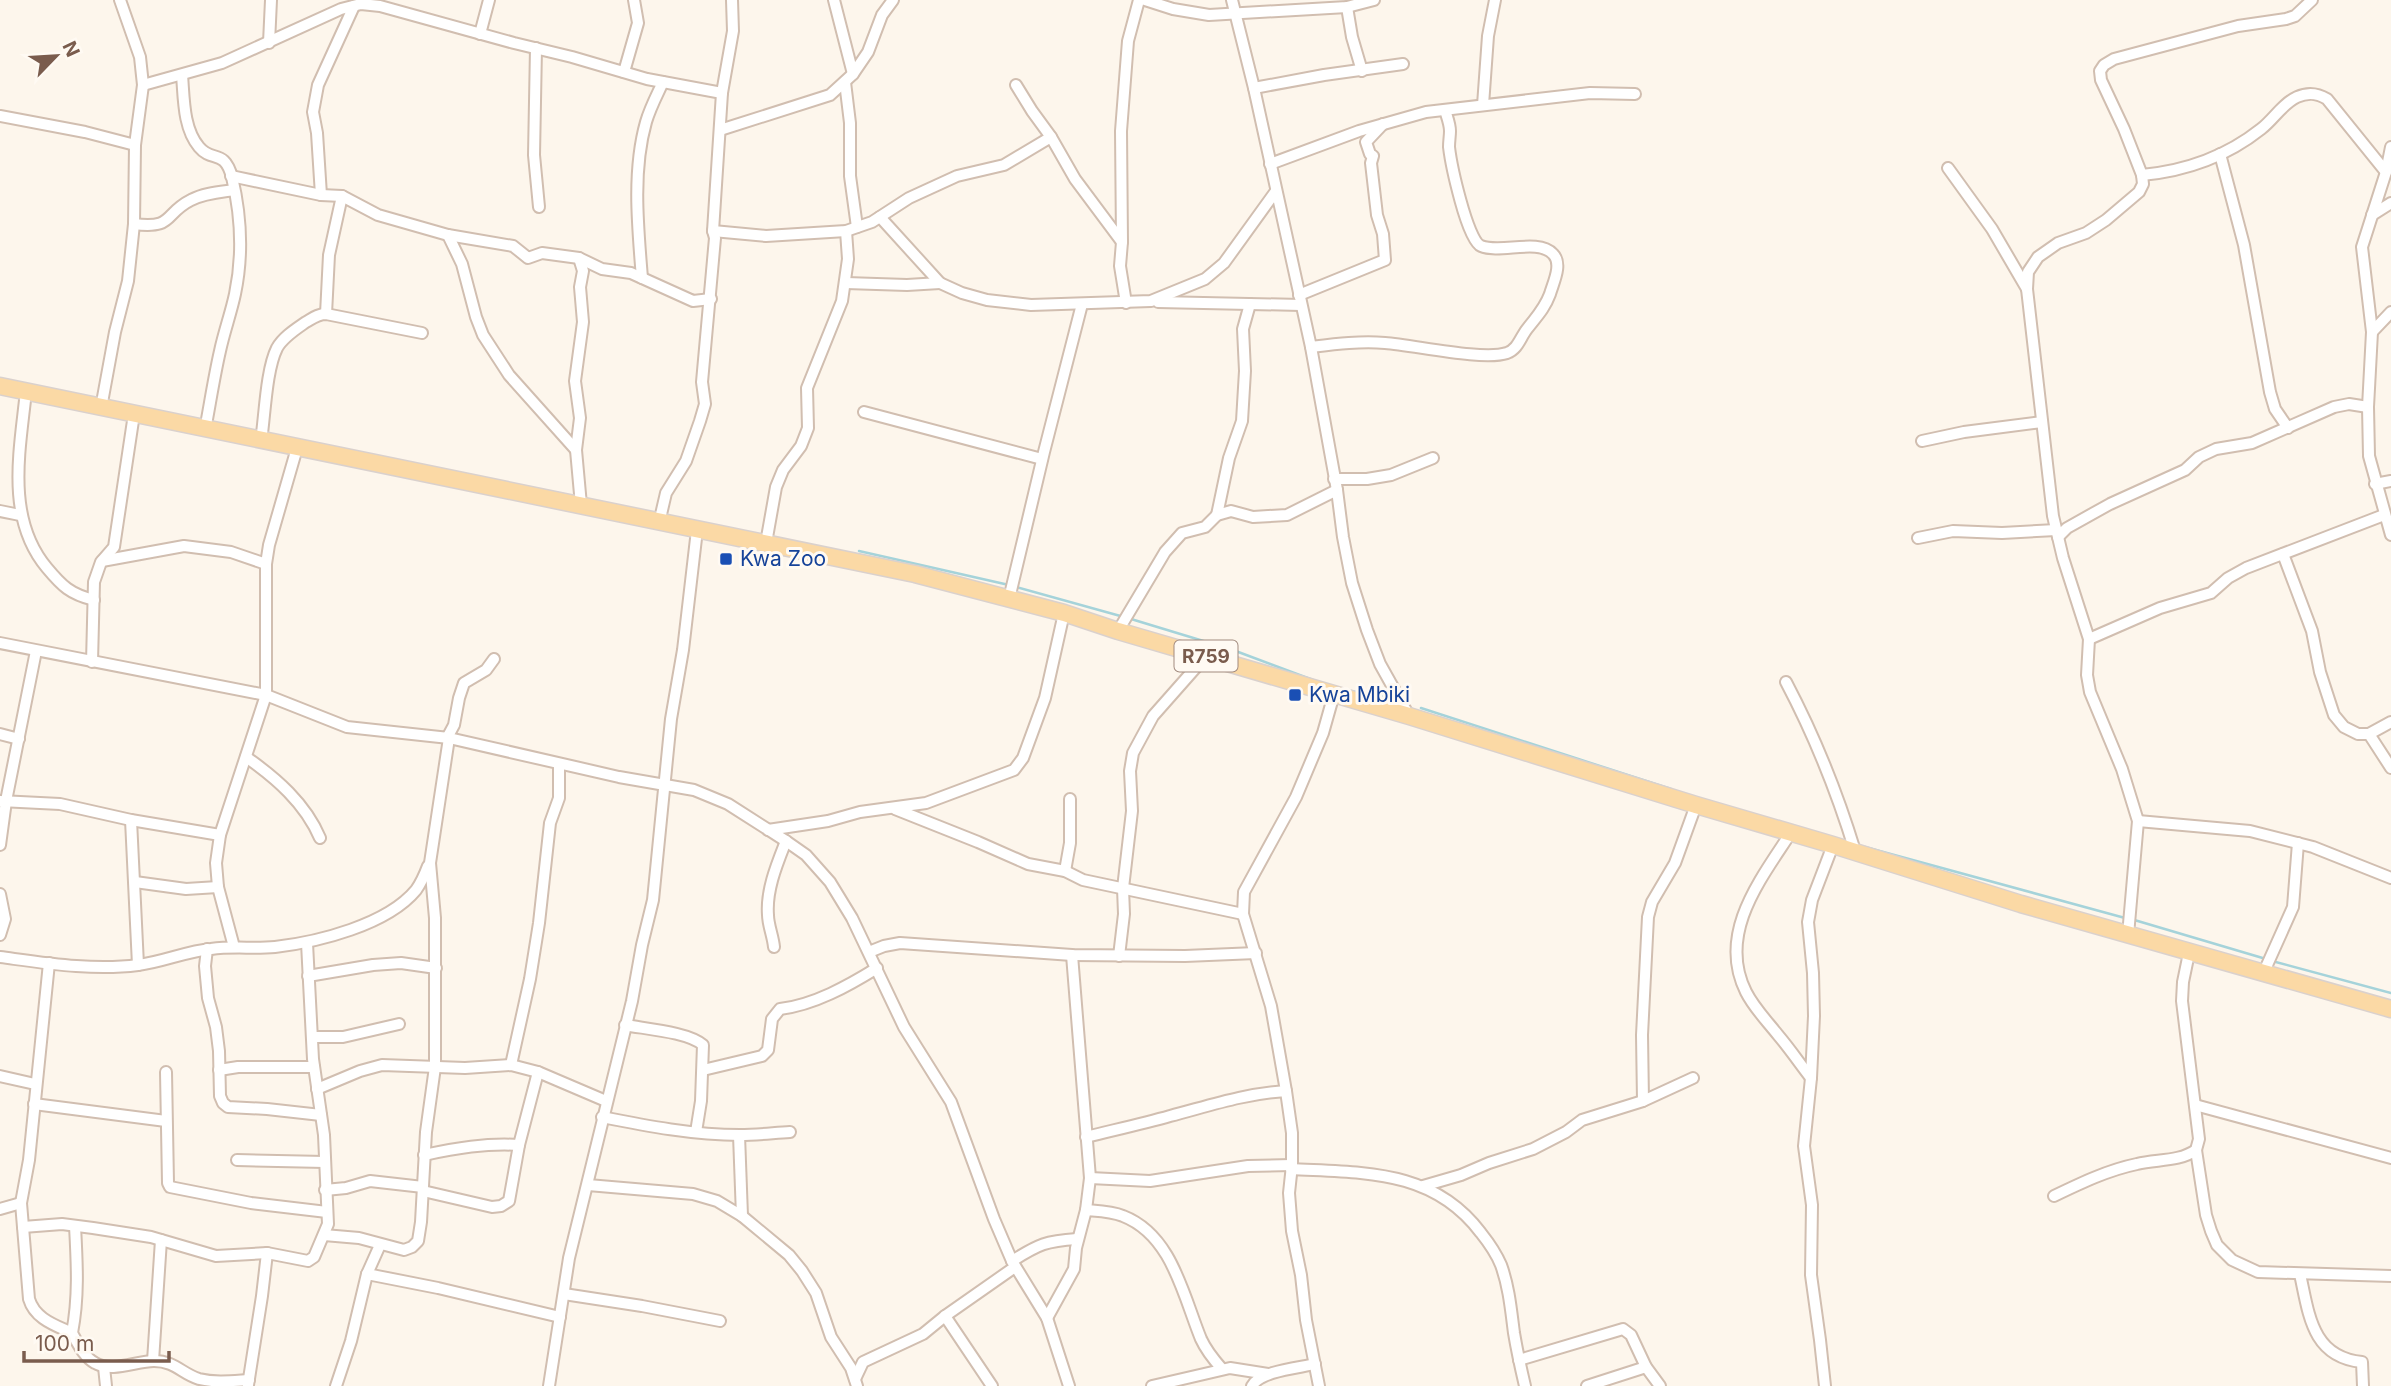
<svg xmlns="http://www.w3.org/2000/svg" width="2391" height="1386" font-family="Inter,sans-serif">
	<style>
		.lines { fill: none; stroke-linecap: round; stroke-linejoin: round }
		.stream { stroke: #a5d3da; stroke-width: 2.5 }
		.street-casing { stroke: #d1beb0; stroke-width: 14 }
		.primary-casing { stroke: #dad1cd; stroke-width: 19 }
		.street { stroke: #fff; stroke-width: 10 }
		.primary { stroke: #fbd9a5; stroke-width: 16 }
		.transit-dot { fill: #1a4fb4; stroke: #fffaf3; stroke-width: 2.5 }
		.labels { text-anchor: middle; stroke-width: 6; stroke-linejoin: round; paint-order: stroke }
		.shield { fill: #fffaf3; stroke: #a28b7f; stroke-width: 2 }
		.shield-label { font-size: 19px; font-weight: bold; fill: #7a5c4d }
		.transit-label { font-size: 21px; fill: #164399; stroke: #fffaf3; text-anchor: start }
	</style>
	<rect width="100%" height="100%" fill="#fdf6ec"/>
	<g class="lines">
		<g class="stream">
			<polyline points="859,551 1009,585"/>
			<polyline points="1016,587 1124,617"/>
			<polyline points="1131,619 1233,650 1313,680"/>
			<polyline points="1350,691 1386,697"/>
			<polyline points="1421,708 1671,789"/>
			<polyline points="1865,847 2125,918"/>
			<polyline points="2131,919 2266,959"/>
			<polyline points="2272,961 2391,993"/>
		</g>
		<defs>
			<g id="street">
				<polyline points="834,0 853,74"/>
				<polyline points="1145,0 1173,9 1209,15 1347,7 1374,0"/>
				<polyline points="1232,0 1254,88 1311,347 1337,490 1343,537 1352,583 1367,630 1380,664 1409,716"/>
				<polyline points="1347,7 1352,37 1362,71"/>
				<polyline points="480,34 489,0"/>
				<polyline points="269,43 271,0"/>
				<polyline points="536,48 534,155 539,207"/>
				<polyline points="624,72 638,23 634,0"/>
				<path d="M182 75C184 98 183 128 199 147 212 163 224 148 232 177 241 215 243 256 235 294 231 313 224 332 220 351 214 377 210 404 205 430"/>
				<polyline points="845,82 850,123 850,176 857,227"/>
				<polyline points="143,85 222,63 341,9 361,4 380,6 514,43 572,57 647,79 722,93"/>
				<polyline points="1016,85 1032,111 1051,137 1075,179 1122,242"/>
				<polyline points="1254,88 1324,75 1403,64"/>
				<polyline points="1483,105 1488,36 1495,0"/>
				<polyline points="0,116 85,132 135,145"/>
				<polyline points="720,130 830,95 853,74 868,52 882,15 893,0"/>
				<polyline points="2391,147 2386,172 2362,247 2372,332 2368,407 2369,456 2391,535"/>
				<polyline points="2220,154 2244,245 2270,392 2275,409 2288,428"/>
				<polyline points="1270,164 1359,131 1426,112 1590,93 1635,94"/>
				<polyline points="1948,168 1992,229 2027,289"/>
				<path d="M2142 175C2185 171 2227 156 2261 129 2274 119 2282 104 2297 97 2308 92 2317 93 2327 99L2386 172"/>
				<polyline points="231,176 321,195 342,196 378,215 448,235 513,246 528,258 542,253 579,258 602,269 631,273 693,301 711,299"/>
				<polyline points="321,195 317,133 313,112 318,85 354,6"/>
				<polyline points="2372,215 2391,203"/>
				<polyline points="880,217 940,283 962,293 987,300 1031,305 1151,301 1205,279 1224,263 1276,191"/>
				<path d="M134 224C175 229 163 214 191 200 204 193 220 192 234 190"/>
				<polyline points="713,231 766,236 846,231 872,222 909,198 957,176 1004,165 1051,137"/>
				<polyline points="448,235 462,264 476,317 483,335 509,375 576,450"/>
				<polyline points="579,258 583,271 580,287 583,322 575,381 580,418 576,450 581,505"/>
				<path d="M642 278C638 228 632 171 646 122 650 108 657 95 663 82"/>
				<polyline points="846,283 907,285 940,283"/>
				<polyline points="1299,295 1385,260 1383,234 1377,215 1371,163 1373,156 1370,154 1366,142 1383,124"/>
				<polyline points="1158,302 1301,305"/>
				<polyline points="1126,303 1120,266 1122,242 1121,131 1128,41 1139,0"/>
				<polyline points="326,314 329,255 342,196"/>
				<polyline points="2372,332 2391,312"/>
				<path d="M1311 347C1336 344 1360 341 1385 343 1414 345 1483 361 1507 353 1518 349 1520 338 1527 329 1536 317 1544 310 1550 294 1553 283 1563 264 1553 254 1538 238 1500 254 1481 246 1467 240 1451 164 1449 147 1449 141 1450 136 1450 131 1450 124 1447 117 1445 110"/>
				<path d="M26 391C20 450 5 518 47 568 62 586 70 594 94 600"/>
				<polyline points="101,408 115,332 128,281 134,224 135,145 143,85 140,57 120,0"/>
				<polyline points="864,412 1042,459"/>
				<path d="M261 441C265 415 266 370 277 348 283 337 296 329 306 322 313 318 318 314 326 314L422 333"/>
				<polyline points="1922,441 1964,432 2042,422"/>
				<polyline points="1334,479 1367,479 1391,475 1433,458"/>
				<polyline points="2375,484 2391,481"/>
				<polyline points="0,511 20,515"/>
				<polyline points="1217,515 1229,458 1242,421 1245,371 1243,329 1250,304"/>
				<polyline points="659,523 666,493 686,461 700,421 705,404 702,382 715,238 713,231 722,93 733,31 732,0"/>
				<polyline points="2058,537 2067,528 2110,504 2185,470 2199,457 2216,449 2252,443 2334,407 2349,404 2368,407"/>
				<polyline points="1918,538 1953,531 2002,533 2056,530"/>
				<polyline points="766,543 776,487 783,470 801,446 808,428 807,388 842,301 848,259 846,231"/>
				<polyline points="2283,554 2312,631 2320,672 2334,715 2344,727 2358,734 2369,734 2391,722"/>
				<polyline points="102,561 184,546 231,552 266,564"/>
				<polyline points="1009,599 1044,452 1082,304"/>
				<polyline points="1118,631 1165,552 1182,533 1205,527 1217,515 1231,511 1253,517 1287,515 1337,490"/>
				<polyline points="2089,639 2160,608 2211,593 2228,578 2246,568 2384,515"/>
				<polyline points="0,643 266,695 347,727 449,738 619,777 694,790 728,804 786,841 806,855 830,882 852,918 904,1027 951,1102 994,1219 1012,1261 1047,1318 1069,1386"/>
				<polyline points="92,662 94,582 101,562 114,547 134,414"/>
				<path d="M1786 682C1815 737 1837 792 1855 851"/>
				<polyline points="0,734 19,739"/>
				<polyline points="2369,734 2391,768"/>
				<polyline points="447,738 454,725 459,698 464,683 486,670 494,659"/>
				<path d="M246 757C276 778 305 803 320 838"/>
				<polyline points="0,801 60,804 131,820 220,835"/>
				<polyline points="895,809 978,842 1028,864 1065,871 1083,880 1243,914"/>
				<polyline points="131,820 138,965"/>
				<polyline points="2138,821 2250,831 2313,847 2391,878"/>
				<polyline points="768,830 828,821 860,812 926,803 1014,770 1023,758 1045,698 1064,613"/>
				<path d="M1790 834C1760 880 1717 934 1746 992 1754 1008 1767 1021 1778 1035 1790 1049 1800 1064 1811 1078"/>
				<polyline points="0,845 6,801 36,651"/>
				<polyline points="1065,871 1070,843 1070,799"/>
				<polyline points="135,882 186,889 218,887"/>
				<polyline points="0,894 5,919 0,935"/>
				<polyline points="2128,935 2138,821 2122,769 2090,692 2087,675 2089,639 2063,558 2053,516 2027,289 2028,272 2038,257 2058,243 2086,233 2106,220 2139,192 2143,184 2142,175 2124,129 2101,80 2100,71 2104,65 2114,59 2238,26 2286,19 2295,16 2312,0"/>
				<polyline points="234,947 218,887 216,863 220,835 266,695 266,564 269,545 297,448"/>
				<path d="M774 947C773 936 768 925 768 915 766 890 777 864 786 841"/>
				<polyline points="207,949 205,966 208,998 216,1027 219,1051 220,1096 223,1103 228,1107 267,1109 321,1115"/>
				<polyline points="869,952 884,946 900,943 1072,955 1185,956 1256,953"/>
				<polyline points="1119,956 1124,914 1123,888 1132,811 1130,771 1133,753 1153,716 1206,656"/>
				<path d="M0 957C45 963 93 971 138 965 163 962 187 951 211 949 233 946 254 949 275 947 318 942 387 925 416 890 421 883 425 874 428 866"/>
				<path d="M49 963 29 1160 21 1203 29 1299C35 1319 55 1325 72 1333"/>
				<polyline points="2263,974 2293,907 2298,843"/>
				<polyline points="308,976 373,965 401,963 436,968"/>
				<path d="M625 1025C646 1029 688 1032 703 1045L701 1101 696 1132"/>
				<polyline points="312,1037 343,1037 399,1024"/>
				<polyline points="511,1065 530,979 539,923 550,823 559,798 559,764"/>
				<polyline points="219,1070 238,1067 314,1067"/>
				<path d="M703 1070 762 1056 768 1050 772 1019 780 1009C814 1005 848 986 877 968"/>
				<polyline points="166,1072 168,1183 170,1187 251,1203 327,1212"/>
				<polyline points="0,1076 35,1084"/>
				<polyline points="317,1089 360,1071 382,1065 465,1068 511,1065 538,1072 606,1101"/>
				<polyline points="1643,1101 1642,1035 1648,917 1652,902 1675,863 1696,805"/>
				<polyline points="34,1104 166,1121"/>
				<polyline points="2195,1105 2391,1158"/>
				<path d="M602 1117C647 1126 694 1135 740 1135 756 1135 773 1133 790 1132"/>
				<polyline points="739,1135 742,1216"/>
				<path d="M1086 1137C1114 1130 1142 1124 1170 1116 1212 1105 1243 1094 1286 1091"/>
				<polyline points="2196,1150 2206,1215 2211,1231 2217,1245 2232,1260 2258,1272 2391,1276"/>
				<path d="M424 1155C456 1148 486 1143 519 1145"/>
				<polyline points="237,1160 325,1162"/>
				<path d="M1291 1169C1364 1173 1433 1169 1481 1233 1489 1243 1496 1253 1501 1265 1509 1287 1511 1310 1514 1333 1517 1351 1521 1369 1525 1386"/>
				<polyline points="1090,1178 1150,1181 1248,1166 1292,1165"/>
				<polyline points="588,1185 693,1194 717,1201 742,1216 789,1255 802,1271 816,1293 831,1337 851,1368 857,1386"/>
				<polyline points="1423,1186 1461,1175 1489,1163 1533,1149 1566,1132 1582,1120 1643,1101 1693,1078"/>
				<polyline points="325,1190 346,1188 370,1181 423,1187"/>
				<polyline points="423,1191 492,1207 501,1206 509,1201 519,1145 538,1072"/>
				<path d="M2054 1196C2081 1183 2108 1170 2137 1164 2156 1159 2179 1162 2196 1150L2199 1139 2182 1001 2183 982 2189 953"/>
				<polyline points="0,1209 21,1203"/>
				<path d="M1086 1210C1098 1211 1111 1211 1123 1216 1172 1235 1183 1295 1201 1339 1206 1350 1214 1360 1222 1369"/>
				<path d="M75 1226C77 1263 79 1297 72 1333 78 1344 84 1357 95 1363 112 1373 136 1361 154 1361 175 1361 182 1374 199 1379 216 1383 232 1381 249 1380"/>
				<polyline points="23,1227 62,1224 93,1228 151,1237 216,1256 267,1253 308,1261 314,1257 328,1224 324,1135 313,1059 307,943"/>
				<polyline points="324,1235 359,1238 404,1250 412,1247 418,1241 421,1222 426,1132 435,1067 435,918 430,863 449,738"/>
				<path d="M1012 1261C1039 1244 1046 1241 1077 1239"/>
				<polyline points="367,1274 438,1288 560,1317"/>
				<path d="M2300 1274C2309 1315 2312 1357 2362 1362L2363 1386"/>
				<polyline points="564,1294 642,1306 720,1321"/>
				<polyline points="945,1316 992,1386"/>
				<polyline points="1047,1318 1074,1269 1076,1248 1086,1210 1090,1178 1072,955"/>
				<polyline points="1519,1360 1623,1329 1631,1335 1646,1367 1660,1386"/>
				<polyline points="153,1361 161,1240"/>
				<polyline points="104,1367 106,1386"/>
				<polyline points="855,1379 863,1362 923,1334 945,1316 1015,1267"/>
				<polyline points="248,1385 262,1296 267,1253"/>
				<polyline points="336,1386 351,1341 367,1274 380,1245"/>
				<polyline points="549,1386 569,1258 632,1001 642,945 653,900 671,719 683,650 697,530"/>
				<polyline points="1152,1386 1230,1368 1268,1374"/>
				<path d="M1252 1386C1260 1371 1298 1368 1315 1364"/>
				<polyline points="1319,1386 1306,1320 1301,1275 1292,1231 1289,1193 1292,1165 1292,1133 1286,1091 1271,1006 1243,914 1244,892 1296,797 1323,733 1334,694"/>
				<polyline points="1587,1386 1646,1367"/>
				<polyline points="1825,1386 1820,1340 1811,1275 1812,1205 1804,1146 1811,1078 1814,1016 1813,973 1808,922 1812,900 1833,845"/>
			</g>
			<polyline id="primary" points="0,386 915,574 1064,613 1118,631 1409,716 1696,805 1833,845 2021,904 2391,1009"/>
		</defs>
		<use href="#street" class="street-casing"/>
		<use href="#primary" class="primary-casing"/>
		<use href="#street" class="street"/>
		<use href="#primary" class="primary"/>
	</g>
	<g class="transit-dot">
		<rect x="719" y="552" width="14" height="14" rx="3.5"/>
		<rect x="1288" y="688" width="14" height="14" rx="3.5"/>
	</g>
	<g class="labels">
		<rect class="shield" x="1174.5" y="640.5" width="63" height="31" rx="5"/>
		<g class="shield-label">
			<text x="1206" y="663">R759</text>
		</g>
		<g class="transit-label">
			<text x="740" y="566">Kwa Zoo</text>
			<text x="1309" y="702">Kwa Mbiki</text>
		</g>
	</g>
	<g transform="translate(56 56) rotate(65)" stroke="#fffaf3" stroke-width="5" paint-order="stroke">
	<path d="M0-5L12 26L0 18L-12 26Z" fill="#7a5c4d"/>
	<text y="-10" font-size="19" font-weight="bold" text-anchor="middle" fill="#7a5c4d">N</text>
	</g>
	<path d="M24 1351v10h145v-10" fill="none" stroke="#7a5c4d" stroke-width="3.5"/>
	<text x="35" y="1351" font-size="21" fill="#7a5c4d" stroke="#fffaf3" stroke-width="5" paint-order="stroke">100 m</text>
</svg>
